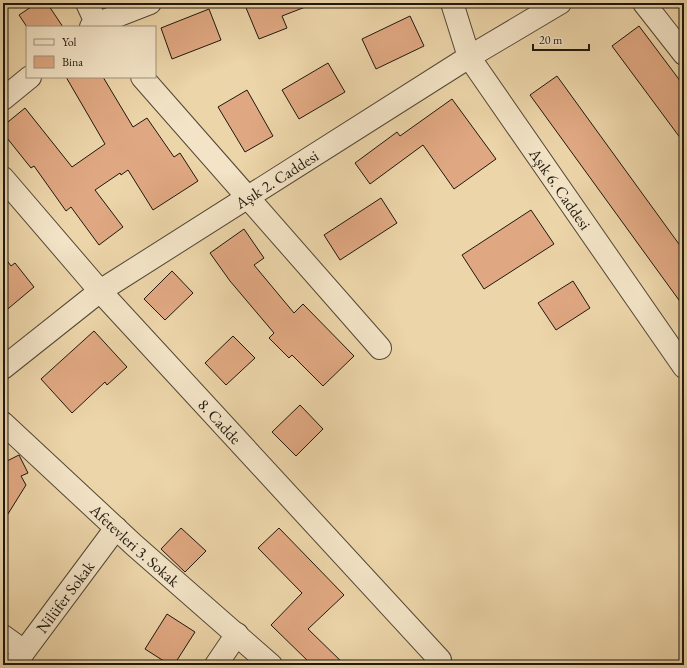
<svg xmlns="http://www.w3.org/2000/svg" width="687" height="668" font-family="'EB Garamond',serif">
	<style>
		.building { fill: #e0a882; stroke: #1f180d }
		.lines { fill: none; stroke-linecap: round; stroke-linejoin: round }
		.minor-casing { stroke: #524734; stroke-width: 24 }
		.minor { stroke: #f3e4c7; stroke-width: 22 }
		.labels { text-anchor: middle; stroke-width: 3.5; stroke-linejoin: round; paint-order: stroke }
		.street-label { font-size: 16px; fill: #1f180d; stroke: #f3e4c7 }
	</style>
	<rect width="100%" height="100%" fill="#ecd5a9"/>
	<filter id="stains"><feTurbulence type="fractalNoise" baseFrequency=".005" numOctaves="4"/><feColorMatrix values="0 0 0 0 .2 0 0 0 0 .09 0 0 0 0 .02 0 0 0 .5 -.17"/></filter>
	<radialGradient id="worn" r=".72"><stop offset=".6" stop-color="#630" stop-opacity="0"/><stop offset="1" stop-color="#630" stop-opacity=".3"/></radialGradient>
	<g class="building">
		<polygon points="37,3 47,3 63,27 27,27 19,15"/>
		<polygon points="244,3 313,3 313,4 282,16 287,28 259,39"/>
		<polygon points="209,9 221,40 172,59 161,28"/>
		<polygon points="410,16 424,46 376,69 362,39"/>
		<polygon points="639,26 684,86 684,143 612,46"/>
		<polygon points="328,63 345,92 299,119 282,90"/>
		<polygon points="557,76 684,251 684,307 530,95"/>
		<polygon points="66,77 103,77 133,127 147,118 174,157 180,153 198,181 153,210 128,170 121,175 120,173 95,190 123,227 99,245 71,207 66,211 34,166 31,168 3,133 3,126 25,108 72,167 105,144"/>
		<polygon points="247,90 273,136 245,152 218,107"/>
		<polygon points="452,99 496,159 454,189 423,145 370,184 355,163 397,132 400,136"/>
		<polygon points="381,198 397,223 340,260 324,235"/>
		<polygon points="531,210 554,244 484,289 462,255"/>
		<polygon points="244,229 264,258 254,265 294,313 303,304 354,356 323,386 292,355 289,358 269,338 274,333 230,281 210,253"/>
		<polygon points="3,255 11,266 15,263 34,287 3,313"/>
		<polygon points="172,271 193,293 165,320 144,299"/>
		<polygon points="573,281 590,308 556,330 538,303"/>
		<polygon points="94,331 127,367 107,385 105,382 72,413 41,379"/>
		<polygon points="233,336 255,358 226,385 205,363"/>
		<polygon points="300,405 323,429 296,456 272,432"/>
		<polygon points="19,455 28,473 21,476 26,485 3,522 3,463"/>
		<polygon points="181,528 206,551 185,572 161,549"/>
		<polygon points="279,528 344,595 308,629 345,665 312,665 271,625 302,593 258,548"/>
		<polygon points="167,614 195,632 174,665 170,665 145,649"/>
	</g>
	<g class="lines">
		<defs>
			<g id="minor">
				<polyline points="87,3 98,27"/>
				<path id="s1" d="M452 3 469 57 684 367"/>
				<polyline points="644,3 684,54"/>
				<polyline points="91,27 96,24 150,3"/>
				<polyline points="142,77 380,348"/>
				<polyline points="3,99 30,77"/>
				<path id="s2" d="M3 178 100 291 440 660"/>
				<path id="s3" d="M3 368 100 291 469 57 560 3"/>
				<path id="s4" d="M3 423 134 545 271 665"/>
				<polyline points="3,636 24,651"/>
				<path id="s5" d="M14 665 116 528"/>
				<polyline points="216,665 237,634"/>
			</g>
		</defs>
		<use href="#minor" class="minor-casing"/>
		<use href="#minor" class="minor"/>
	</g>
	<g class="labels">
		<g class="street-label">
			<text dy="6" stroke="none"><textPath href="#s3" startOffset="333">Aşık 2. Caddesi</textPath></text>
			<text dy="6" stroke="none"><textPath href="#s1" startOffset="217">Aşık 6. Caddesi</textPath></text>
			<text dy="6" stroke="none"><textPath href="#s2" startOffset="326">8. Cadde</textPath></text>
			<text dy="6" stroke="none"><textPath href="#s4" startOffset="180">Afetevleri 3. Sokak</textPath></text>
			<text dy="6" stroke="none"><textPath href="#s5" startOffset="85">Nilüfer Sokak</textPath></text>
		</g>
	</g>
	<rect width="687" height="668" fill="none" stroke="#ecd5a9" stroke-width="16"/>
	<rect x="4" y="4" width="679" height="660" fill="none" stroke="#1f180d" stroke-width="2"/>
	<rect x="8" y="8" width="671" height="652" fill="none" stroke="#1f180d"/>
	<rect x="26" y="26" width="130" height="52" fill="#f3e4c7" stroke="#9e927d"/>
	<rect x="34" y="39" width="20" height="6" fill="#f3e4c7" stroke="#9e927d"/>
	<text x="62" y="46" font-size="12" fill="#1f180d">Yol</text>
	<rect x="34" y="56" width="20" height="12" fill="#e0a882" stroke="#9e927d"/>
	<text x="62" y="66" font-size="12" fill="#1f180d">Bina</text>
	<path d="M533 44v6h56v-6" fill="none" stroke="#1f180d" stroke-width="2"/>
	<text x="539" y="44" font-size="12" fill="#1f180d" stroke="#f3e4c7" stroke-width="3" paint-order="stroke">20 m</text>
	<rect width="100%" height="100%" filter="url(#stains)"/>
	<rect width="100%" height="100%" fill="url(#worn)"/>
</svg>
